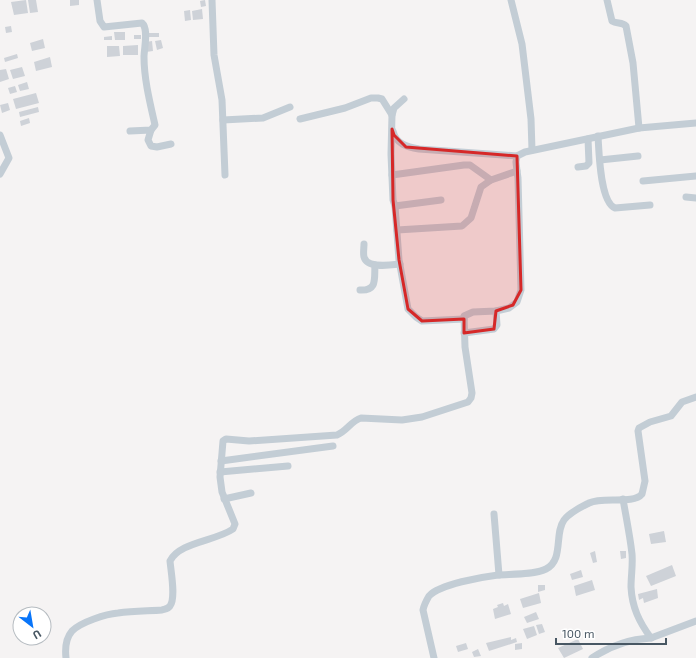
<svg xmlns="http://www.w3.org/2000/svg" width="696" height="658" font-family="'Exo 2',sans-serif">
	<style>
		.building { fill: #ced2d8 }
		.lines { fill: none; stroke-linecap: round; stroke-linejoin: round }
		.street { stroke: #c3cdd5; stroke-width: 7 }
		.marked { fill: #d62828; fill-opacity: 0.2; stroke: #d62828; stroke-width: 3; stroke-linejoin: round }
	</style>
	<rect width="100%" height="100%" fill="#f5f3f3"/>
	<g class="building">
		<polygon points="26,0 28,13 14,15 11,2"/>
		<polygon points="28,0 36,0 38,12 30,13"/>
		<polygon points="70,0 79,0 79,5 70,6"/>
		<polygon points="205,0 206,6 201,7 200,1"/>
		<polygon points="202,9 203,19 193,20 192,11"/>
		<polygon points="190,10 191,20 185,21 184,11"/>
		<polygon points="11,26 12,32 6,33 5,27"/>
		<polygon points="114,32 125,32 125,40 115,40"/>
		<rect x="149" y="33" width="10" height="4"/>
		<rect x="134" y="35" width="7" height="4"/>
		<polygon points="112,36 112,40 104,40 104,37"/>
		<polygon points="43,39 45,48 32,51 30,43"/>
		<polygon points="161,40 163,48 157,50 155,41"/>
		<polygon points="152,41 153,51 146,52 146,42"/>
		<polygon points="138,45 138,55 123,55 123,46"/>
		<polygon points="107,46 119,46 120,56 107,57"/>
		<polygon points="17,54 18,58 5,62 4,58"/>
		<polygon points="50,57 52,67 36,71 34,62"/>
		<polygon points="22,67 25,76 13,79 10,70"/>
		<polygon points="6,69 9,79 0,82 0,70"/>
		<polygon points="27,82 29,89 20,91 18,85"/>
		<polygon points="15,86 17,92 10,94 8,88"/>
		<polygon points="36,93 39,103 16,109 13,99"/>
		<polygon points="8,103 10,110 2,113 0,105"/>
		<polygon points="38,107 39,112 20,117 19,112"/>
		<polygon points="29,118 30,123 21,126 20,121"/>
		<polygon points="664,531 666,542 651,544 649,534"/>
		<polygon points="595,551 597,562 593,563 590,553"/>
		<polygon points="620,551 626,551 626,558 621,559"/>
		<polygon points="672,565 676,576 651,586 646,576"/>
		<polygon points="581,570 583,577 572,580 570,574"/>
		<polygon points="592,580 595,590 576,596 574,586"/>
		<polygon points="538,585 545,585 545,590 538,592"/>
		<polygon points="657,589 658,598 644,603 643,598 639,600 638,594"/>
		<polygon points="539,593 541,603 523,608 520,599"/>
		<polygon points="503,603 504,606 508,604 511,614 495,619 493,609 498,607 497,605"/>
		<polygon points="536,612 539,619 527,623 524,617"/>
		<polygon points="542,624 545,632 539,634 536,625"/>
		<polygon points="534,626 537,635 527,639 523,629"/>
		<polygon points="511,637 511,640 516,638 517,642 489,651 486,643"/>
		<polygon points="578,639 583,649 564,658 558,648"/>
		<polygon points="466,643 468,649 458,652 456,646"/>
		<polygon points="522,643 522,649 515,650 515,644"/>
		<polygon points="478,649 481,656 474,657 472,652"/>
	</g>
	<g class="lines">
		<g class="street">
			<path d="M97 0 100 21 104 27 142 23C149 29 144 48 144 57 144 79 150 103 155 125L151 130 130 131"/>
			<polyline points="212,0 214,55 222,100 225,175"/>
			<polyline points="511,0 522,44 531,119 532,150"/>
			<path d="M607 0 612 21C617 24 622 22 626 26L633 63 639 128"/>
			<polyline points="392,115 394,108 404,99"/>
			<polyline points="300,119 345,108 371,98 378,98 382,99 392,115 391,154 393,200 395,206 399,260 408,309 416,317 422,321 464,319"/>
			<polyline points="223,120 263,118 290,107"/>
			<polyline points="151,130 148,140 151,146 157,147 171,144"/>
			<path d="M393 131C396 144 407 147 419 149L517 156"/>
			<polyline points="0,135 9,158 0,174"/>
			<path d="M598 136C599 152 600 202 615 208L650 205"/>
			<polyline points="600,160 638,156"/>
			<polyline points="578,167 586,166 589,163 588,139"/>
			<polyline points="392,175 464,165 470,165 491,180 517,171 516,162 517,156 525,152 639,128 696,123"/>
			<polyline points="643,181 696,176"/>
			<polyline points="686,197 696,198"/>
			<polyline points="395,206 441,200"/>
			<polyline points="397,230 462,226 471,218 481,187 491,180"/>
			<path d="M364 244C364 248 363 253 364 257 367 269 391 265 400 264"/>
			<path d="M360 290C378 291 374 278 375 265"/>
			<polyline points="464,333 494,329 497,325 496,311"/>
			<polyline points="221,461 333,446"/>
			<polyline points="220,472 288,466"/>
			<polyline points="224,499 251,493"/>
			<path d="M623 499C626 517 630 536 632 554 633 565 631 576 631 587 632 607 639 622 651 638L696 621"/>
			<polyline points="494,514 499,575"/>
			<path d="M66 658C65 649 66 638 72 631 81 622 106 614 118 613 133 611 148 611 162 610 165 609 168 609 170 606 176 598 171 572 170 561 179 542 216 541 233 529L235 524 222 492 220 477 223 441 226 439 249 441 337 435C347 431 351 421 361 418L402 420 422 417 468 402 471 398 472 393 465 347 464 316 473 312 496 311 509 308 517 302 521 290 518 178 517 171"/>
			<path d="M434 658 423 610C424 605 426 601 429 596 440 584 482 577 498 575 512 574 534 575 546 569 564 560 554 534 564 520 570 512 581 507 589 503 603 496 633 505 642 494L645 481 638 431 639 428 650 422 671 416 682 402 696 397"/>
			<path d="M592 658C610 646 629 639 651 638"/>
		</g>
	</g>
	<path class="marked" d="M392 129 394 135 406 147 517 156 521 290 513 305 496 311 494 329 464 333V319L422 321 408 309 399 260 393 200Z"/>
	<g transform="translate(32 626) rotate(149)"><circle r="19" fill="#ffffff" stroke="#b6bcc1"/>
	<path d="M0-3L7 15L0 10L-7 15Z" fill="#0975f9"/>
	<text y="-6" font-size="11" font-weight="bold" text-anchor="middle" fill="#485763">U</text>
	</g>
	<path d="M556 638v6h110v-6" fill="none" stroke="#485763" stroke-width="2"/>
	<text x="562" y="638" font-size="12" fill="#485763" stroke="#ffffff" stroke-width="3" paint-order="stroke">100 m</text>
</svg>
